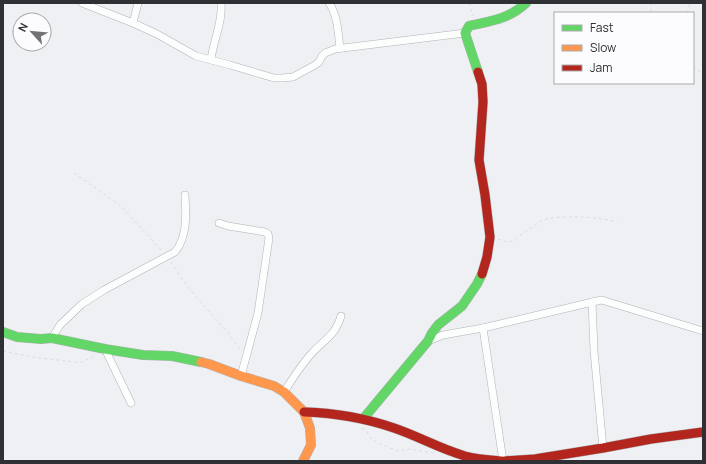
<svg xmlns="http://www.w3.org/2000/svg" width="706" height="464" font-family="Manrope,sans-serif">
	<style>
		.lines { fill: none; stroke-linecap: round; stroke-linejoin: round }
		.street-casing { stroke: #b0b2b5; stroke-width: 8 }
		.fast-casing { stroke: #b0b2b5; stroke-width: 10 }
		.slow-casing { stroke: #b0b2b5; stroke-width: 10 }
		.jam-casing { stroke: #b0b2b5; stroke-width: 10 }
		.path { stroke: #dadbdc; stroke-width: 1; stroke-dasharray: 3 3; stroke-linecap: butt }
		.street { stroke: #fcfdfd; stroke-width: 7 }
		.fast { stroke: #63d668; stroke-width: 9 }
		.slow { stroke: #ff974d; stroke-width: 9 }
		.jam { stroke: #b3261e; stroke-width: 9 }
	</style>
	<rect width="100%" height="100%" fill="#eef0f4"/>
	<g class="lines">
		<defs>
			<g id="street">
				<polyline points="82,3 133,23 157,34 196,56 230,65 274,78 282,78 293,77 315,65 319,62 322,56 325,53 335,49 465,33"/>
				<path d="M329 3C338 16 338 33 340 48"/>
				<polyline points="133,23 138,3"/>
				<path d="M211 60C213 41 223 22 221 3"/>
				<polyline points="219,223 228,226 265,232 268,234 269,238 258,313 241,376"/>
				<polyline points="592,302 594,351 603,448"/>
				<polyline points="483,328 503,461"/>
				<path d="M52 338 60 325 82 304 104 290 175 252C188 236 186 213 185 195"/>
				<polyline points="428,341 443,335 483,328 601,300 605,301 703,331"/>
				<polyline points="105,349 131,403"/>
				<path d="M284 392C293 378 301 365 312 353 325 339 335 336 341 316"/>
			</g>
			<g id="fast">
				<path d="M478 72 465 33 469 26C491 21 509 19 526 3"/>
				<polyline points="3,332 17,337 41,339 52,338 105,349 143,355 172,356 201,362"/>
				<polyline points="363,419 428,341 432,333 438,325 462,306 477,284 482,274"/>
			</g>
			<polyline id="slow" points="201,362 209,364 241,376 274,386 284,392 304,412 310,428 311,445 303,461"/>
			<g id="jam">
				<polyline points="478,72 482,84 483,102 479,160 485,195 490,237 487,257 482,274"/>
				<path d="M304 412C335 413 365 418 394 428 418 436 440 449 465 456 477 459 489 460 501 461"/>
				<polyline points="504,461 535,459 603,448 651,439 703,432"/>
			</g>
		</defs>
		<use href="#street" class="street-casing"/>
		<use href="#fast" class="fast-casing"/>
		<use href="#slow" class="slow-casing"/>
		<use href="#jam" class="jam-casing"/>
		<g class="path">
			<polyline points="470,3 470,7 473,16"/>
			<polyline points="651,3 651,13"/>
			<polyline points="687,13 690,3"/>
			<polyline points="693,67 703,74"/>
			<polyline points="74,173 121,206 163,252"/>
			<path d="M498 239 508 242 512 241 541 221C555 214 602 217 617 222"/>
			<polyline points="171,262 185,283 196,297 229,334 241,351"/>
			<polyline points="3,351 32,357 75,362 82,362 96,355"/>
			<polyline points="362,428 366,430 372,440 397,451 410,449 434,453"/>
		</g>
		<use href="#street" class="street"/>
		<use href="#fast" class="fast"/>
		<use href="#slow" class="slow"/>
		<use href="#jam" class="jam"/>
	</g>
	<rect width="706" height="464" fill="none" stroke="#2f3033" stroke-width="8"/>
	<rect x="554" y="12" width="140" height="72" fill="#fcfcfe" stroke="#aaaaad"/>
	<rect x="562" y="25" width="20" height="6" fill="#63d668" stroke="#aaaaad"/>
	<text x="590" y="32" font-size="12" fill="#2f3033">Fast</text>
	<rect x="562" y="45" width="20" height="6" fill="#ff974d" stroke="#aaaaad"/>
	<text x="590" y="52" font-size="12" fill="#2f3033">Slow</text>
	<rect x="562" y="65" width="20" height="6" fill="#b3261e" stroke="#aaaaad"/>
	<text x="590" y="72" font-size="12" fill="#2f3033">Jam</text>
	<g transform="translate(32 32) rotate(297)"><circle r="19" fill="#fcfcfe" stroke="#aaaaad"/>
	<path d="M0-3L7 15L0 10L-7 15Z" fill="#727377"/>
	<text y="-6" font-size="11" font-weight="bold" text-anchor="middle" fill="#2f3033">N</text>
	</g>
</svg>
